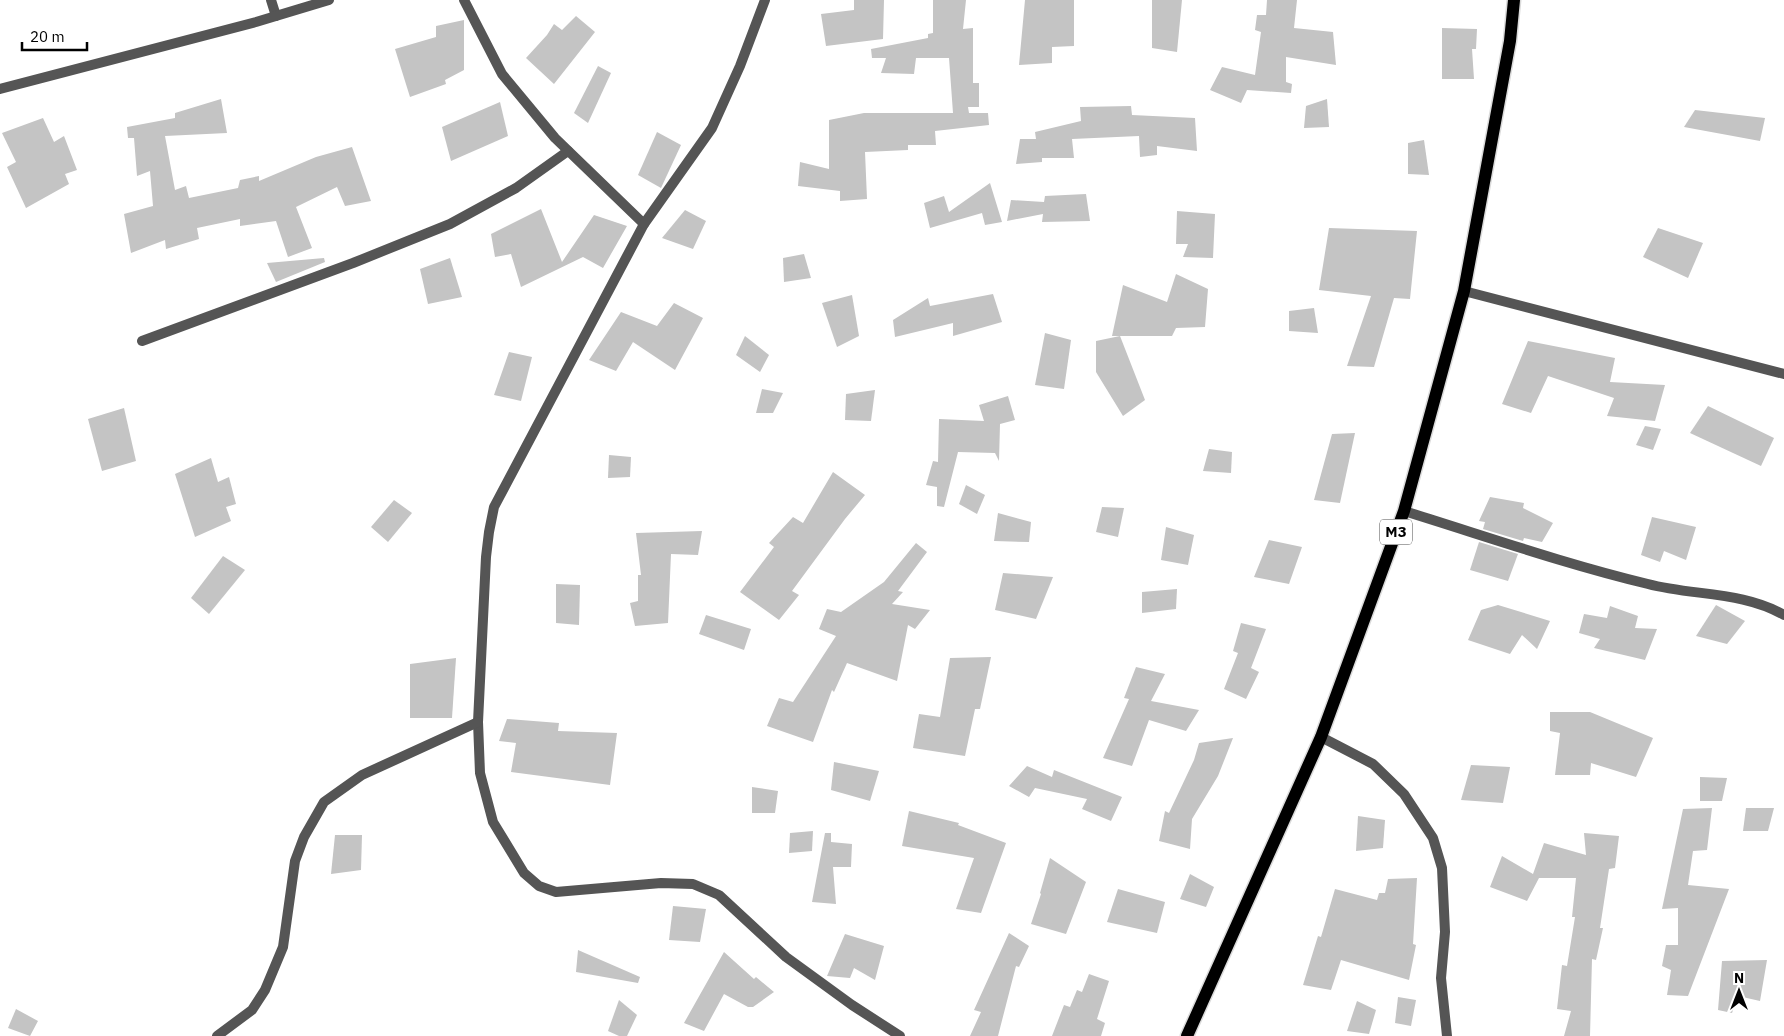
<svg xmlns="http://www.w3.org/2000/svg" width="1784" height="1036" font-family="'IBM Plex Sans',sans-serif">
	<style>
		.building { fill: #c4c4c4 }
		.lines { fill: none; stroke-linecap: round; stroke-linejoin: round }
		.primary-casing { stroke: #dbdbdb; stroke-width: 15 }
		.street { stroke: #555; stroke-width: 10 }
		.primary { stroke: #000; stroke-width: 12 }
		.labels { text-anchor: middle; stroke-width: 4; stroke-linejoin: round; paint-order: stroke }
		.shield { fill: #fff; stroke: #4c4c4c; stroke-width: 1 }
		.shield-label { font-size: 15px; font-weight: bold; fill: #000 }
	</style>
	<rect width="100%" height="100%" fill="#fff"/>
	<g class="building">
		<polygon points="854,0 884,0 883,39 826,46 821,14 854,10"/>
		<polygon points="933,0 966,0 963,29 973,28 973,83 979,83 979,107 968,107 969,113 988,113 989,125 935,131 936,145 908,145 908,150 865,152 867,199 840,201 840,191 798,186 800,162 829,169 829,120 864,113 953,113 949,58 916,58 914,74 881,73 886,58 872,58 871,49 928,38 928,34 933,33"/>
		<polygon points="1025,0 1074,0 1074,46 1052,47 1052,63 1019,65"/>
		<polygon points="1152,0 1182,0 1177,52 1152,48"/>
		<polygon points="1267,0 1297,0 1294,28 1333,32 1336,65 1286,57 1286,82 1292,84 1291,93 1247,90 1241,103 1210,90 1222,67 1255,75 1261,32 1255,30 1257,15 1266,15"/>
		<polygon points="576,16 595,32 554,84 526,58 547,35 554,24 562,30"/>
		<polygon points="464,20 464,70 445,80 446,84 410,97 395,49 436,37 436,26"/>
		<polygon points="1442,28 1477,29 1476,49 1472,49 1474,79 1442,79"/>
		<polygon points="598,66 611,73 588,123 574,113"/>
		<polygon points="221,99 227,133 165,136 175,190 186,186 189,198 238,188 240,180 259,176 259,181 316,157 352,147 371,201 345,206 337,187 296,207 312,248 288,257 276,221 240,226 240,219 197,228 199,239 166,249 165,240 131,253 124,214 153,206 150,171 137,176 134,138 128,138 127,127 175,118 175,113"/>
		<polygon points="1327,99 1329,127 1304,128 1306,106"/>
		<polygon points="500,102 508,136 451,161 442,127"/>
		<polygon points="1131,106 1132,115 1195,118 1197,151 1157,146 1157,155 1140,157 1139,136 1072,139 1074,158 1042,158 1042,162 1016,164 1020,139 1036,139 1035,132 1081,121 1080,107"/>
		<polygon points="1695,110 1765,118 1760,141 1684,127"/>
		<polygon points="43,118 54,142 64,136 77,170 65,174 69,184 26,208 7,167 16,162 2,133"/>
		<polygon points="657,132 681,145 661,188 638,175"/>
		<polygon points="1424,140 1429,175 1408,174 1408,143"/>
		<polygon points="990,183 1002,222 985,225 982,213 930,228 924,203 944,196 949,212"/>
		<polygon points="1086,194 1090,221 1042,222 1043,214 1007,221 1011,200 1044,202 1045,196"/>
		<polygon points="541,209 562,262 594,215 627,226 603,268 583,257 521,287 511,254 495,257 491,234"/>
		<polygon points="685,210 706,221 693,249 662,238"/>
		<polygon points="1177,211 1215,214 1213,258 1183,257 1188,244 1176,244"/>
		<polygon points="1329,228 1417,231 1410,299 1394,298 1374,367 1347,366 1371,296 1319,290"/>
		<polygon points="1658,228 1703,243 1688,278 1643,257"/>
		<polygon points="804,254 811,278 784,282 783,258"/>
		<polygon points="324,258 325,262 276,282 267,263"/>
		<polygon points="450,258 462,297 428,304 420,269"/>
		<polygon points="1176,274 1208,289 1205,327 1176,328 1172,336 1120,336 1145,400 1123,416 1096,372 1096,341 1120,336 1112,336 1123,285 1167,302"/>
		<polygon points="993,294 1002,322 953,336 953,323 895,337 893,320 928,298 930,306"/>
		<polygon points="852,295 859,336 837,347 822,303"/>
		<polygon points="674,303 703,318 675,370 633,342 616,371 589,360 621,312 657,326"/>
		<polygon points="1314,308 1318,333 1289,331 1289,311"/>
		<polygon points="1045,333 1071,340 1064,389 1035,385"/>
		<polygon points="745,336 769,355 760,372 736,355"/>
		<polygon points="1528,341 1615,358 1610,382 1665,385 1655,421 1607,416 1614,398 1548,376 1531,413 1502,404"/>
		<polygon points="509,352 532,357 521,401 494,395"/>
		<polygon points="762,389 783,393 773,413 756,413"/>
		<polygon points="875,390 871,421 845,420 846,394"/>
		<polygon points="1008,396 1015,420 1000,424 999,461 995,453 958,452 944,507 937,506 937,487 926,485 933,461 938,462 939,419 984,421 979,405"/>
		<polygon points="1708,406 1774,438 1761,466 1690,433"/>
		<polygon points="124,408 136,461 102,471 88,419"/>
		<polygon points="1645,426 1661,429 1653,450 1636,445"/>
		<polygon points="1355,433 1340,503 1314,500 1332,434"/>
		<polygon points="1209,449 1232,452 1231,473 1203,471"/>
		<polygon points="609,455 631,457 630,477 608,478"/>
		<polygon points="211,458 218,482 229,477 236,504 226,507 231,521 195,537 175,474"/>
		<polygon points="833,472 865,495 845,519 792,591 799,595 779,620 740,592 774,547 769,543 793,517 803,523"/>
		<polygon points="966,485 985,495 977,514 959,504"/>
		<polygon points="1490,497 1524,503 1523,508 1553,523 1542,542 1524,538 1523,541 1483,529 1485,522 1479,521"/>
		<polygon points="394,500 412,513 388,542 371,527"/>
		<polygon points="1102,507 1124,508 1118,537 1096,532"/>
		<polygon points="998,513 1031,522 1029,542 994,541"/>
		<polygon points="1652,517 1696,527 1686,560 1664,551 1660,562 1641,555"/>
		<polygon points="1166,527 1194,535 1188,565 1161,560"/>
		<polygon points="702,531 698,555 671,554 668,623 635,626 630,603 638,601 638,575 641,575 636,533"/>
		<polygon points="1269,540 1302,547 1289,584 1254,577"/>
		<polygon points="1479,542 1518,554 1508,581 1470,570"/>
		<polygon points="916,543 927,552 898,591 903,592 892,604 930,610 915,629 908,625 897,681 847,663 834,692 832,690 813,742 767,726 779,698 793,702 836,636 819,629 827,609 841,612 884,582"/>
		<polygon points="223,556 245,570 209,614 191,598"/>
		<polygon points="1003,573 1053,577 1036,619 995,610"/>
		<polygon points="556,584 580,585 579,625 556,623"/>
		<polygon points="1177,589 1176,609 1142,613 1142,592"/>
		<polygon points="1498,605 1550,621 1537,649 1522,635 1510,654 1468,640 1481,610"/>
		<polygon points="1716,605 1745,621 1727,644 1696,636"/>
		<polygon points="1610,606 1638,616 1635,628 1657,629 1645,660 1594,648 1600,639 1579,633 1584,614 1607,618"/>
		<polygon points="706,615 751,629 744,650 699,634"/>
		<polygon points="1241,623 1266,629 1251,668 1259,672 1246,699 1224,689 1238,653 1233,651"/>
		<polygon points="991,657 980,709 975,709 965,756 913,748 919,714 940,717 950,658"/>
		<polygon points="456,658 452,718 410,718 410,664"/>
		<polygon points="1136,667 1165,674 1151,701 1199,710 1186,731 1149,720 1132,766 1103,758 1129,699 1124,698"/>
		<polygon points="1550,712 1590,712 1653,738 1636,777 1591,763 1590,775 1555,775 1560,733 1550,731"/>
		<polygon points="507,719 559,723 558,731 617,733 610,785 511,772 516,743 499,741"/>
		<polygon points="1233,738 1218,776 1192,819 1190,849 1159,841 1165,811 1169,813 1194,760 1199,743"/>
		<polygon points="834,762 879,771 870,801 831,790"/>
		<polygon points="1471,765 1510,767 1503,803 1461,800"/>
		<polygon points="1027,766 1052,777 1054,770 1122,797 1111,821 1082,809 1087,799 1035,788 1029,797 1009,786"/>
		<polygon points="1700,777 1727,778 1722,801 1700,801"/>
		<polygon points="752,787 778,791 775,813 752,813"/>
		<polygon points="1712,808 1707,850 1693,851 1688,885 1729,889 1688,996 1667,995 1671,970 1662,966 1666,945 1678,945 1678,908 1662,909 1683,809"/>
		<polygon points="1746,808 1774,808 1768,831 1743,831"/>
		<polygon points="909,811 959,823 958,825 1006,843 981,913 956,909 974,858 902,846"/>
		<polygon points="1358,816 1385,820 1383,848 1356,851"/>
		<polygon points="813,831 812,851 789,853 790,833"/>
		<polygon points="825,833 831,833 831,842 852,844 851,867 833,867 836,904 812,902"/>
		<polygon points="1584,833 1619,836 1615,868 1609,869 1600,928 1603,928 1596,960 1592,959 1590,1036 1564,1036 1571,1011 1557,1009 1562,965 1567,966 1575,917 1572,917 1576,878 1539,878 1527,901 1490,887 1502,856 1533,874 1544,843 1586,855"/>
		<polygon points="335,835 362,835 361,870 331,874"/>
		<polygon points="1050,858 1086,882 1066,934 1031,924 1041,894 1040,893"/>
		<polygon points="1190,874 1214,887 1206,907 1180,899"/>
		<polygon points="1417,878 1413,944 1416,945 1409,980 1341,960 1331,990 1303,985 1318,936 1321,937 1335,889 1377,900 1379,893 1385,893 1388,879"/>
		<polygon points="1118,889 1165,902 1157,933 1107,922"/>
		<polygon points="673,906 706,909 700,942 669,940"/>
		<polygon points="1009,933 1029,946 1019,967 1016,966 998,1036 970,1036 981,1012 974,1010"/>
		<polygon points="845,934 884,946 875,980 854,968 850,978 827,976"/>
		<polygon points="578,950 640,977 638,983 576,972"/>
		<polygon points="724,952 754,979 756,977 774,992 753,1007 748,1007 724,994 704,1031 684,1023"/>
		<polygon points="1767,960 1760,1001 1738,996 1732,1013 1718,1010 1722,961"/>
		<polygon points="1089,974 1109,981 1097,1019 1105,1023 1101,1036 1052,1036 1064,1005 1070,1007 1077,990 1082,992"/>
		<polygon points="1398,997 1416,1000 1411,1026 1395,1023"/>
		<polygon points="619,1000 637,1015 627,1036 619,1036 608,1031"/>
		<polygon points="1357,1001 1376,1010 1369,1034 1347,1031"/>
		<polygon points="16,1009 38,1021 30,1036 8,1028"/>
	</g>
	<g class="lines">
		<defs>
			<polyline id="primary" points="1187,1036 1321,737 1404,511 1464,291 1510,41 1514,0"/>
		</defs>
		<use href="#primary" class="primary-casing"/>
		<g class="street">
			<polyline points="271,0 276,16"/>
			<polyline points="464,0 502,74 555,138 644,224 494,507 489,532 486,557 478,722 480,773 493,822 524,873 539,886 556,892 661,883 693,884 719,895 786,957 852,1005 900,1036"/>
			<polyline points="0,89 256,22 329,0"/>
			<polyline points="644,224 712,128 740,66 765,0"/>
			<polyline points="1464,291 1784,374"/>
			<polyline points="142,341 353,263 450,224 516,188 568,151"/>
			<path d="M1404 511C1485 536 1565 564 1648 584 1693 596 1743 591 1784 615"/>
			<polyline points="1321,737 1373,764 1404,794 1433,838 1442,868 1445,932 1441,978 1447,1036"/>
			<polyline points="217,1036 252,1010 265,990 283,947 295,861 304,837 324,802 362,775 478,722"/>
		</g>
		<use href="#primary" class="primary"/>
	</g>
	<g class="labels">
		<rect class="shield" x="1380" y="519.5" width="32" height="25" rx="4"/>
		<g class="shield-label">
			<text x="1396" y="537">M3</text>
		</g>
	</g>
	<g transform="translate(1739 991)" stroke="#ffffff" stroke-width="4" paint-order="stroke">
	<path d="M0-4L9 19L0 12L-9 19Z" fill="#000000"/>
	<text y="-8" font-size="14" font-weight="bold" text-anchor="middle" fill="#000000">N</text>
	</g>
	<path d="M22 42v8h65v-8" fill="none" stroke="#000000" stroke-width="2.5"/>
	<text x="30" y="42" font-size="15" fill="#000000" stroke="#ffffff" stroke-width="4" paint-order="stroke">20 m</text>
</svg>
